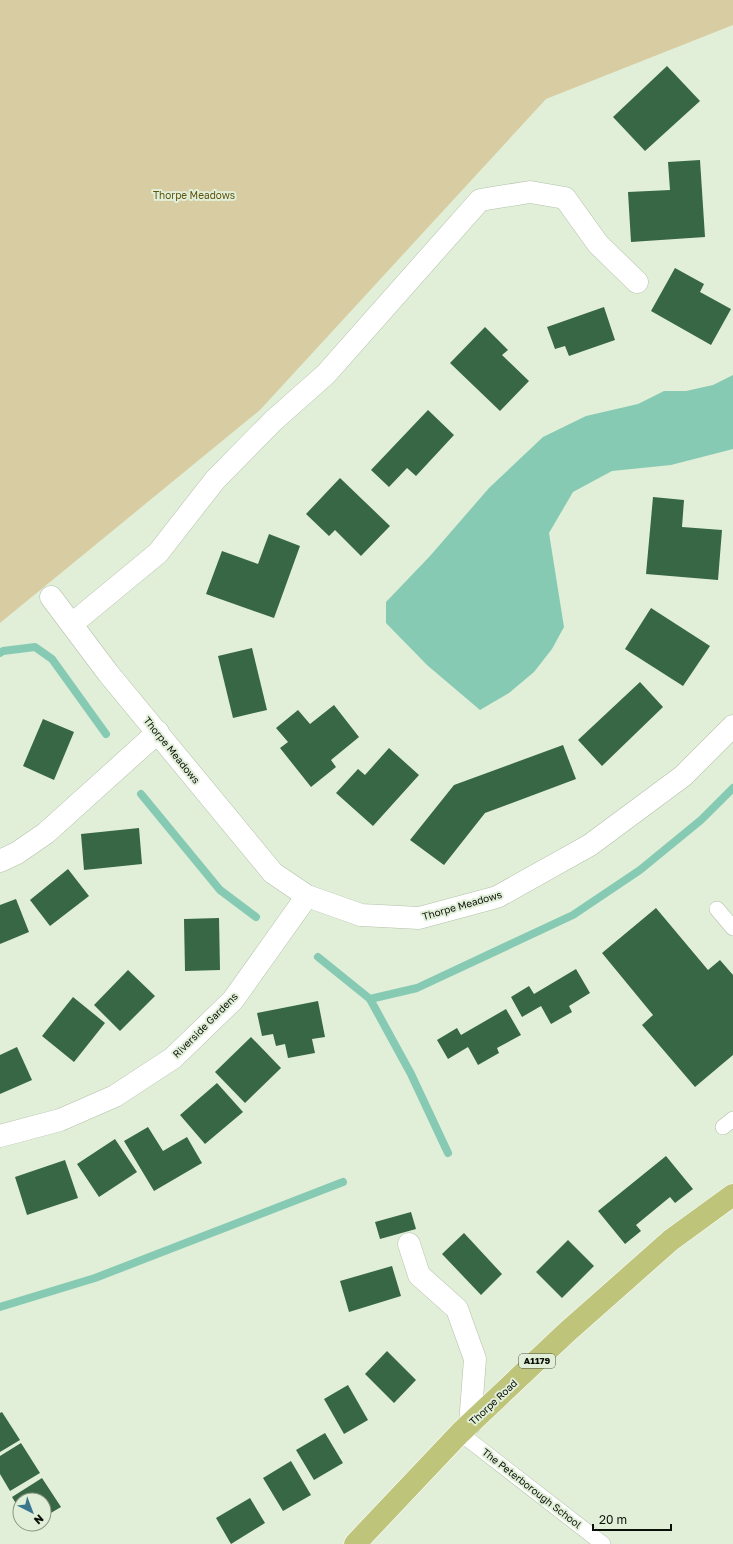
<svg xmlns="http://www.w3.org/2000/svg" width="733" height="1544" font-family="'Golos Text',sans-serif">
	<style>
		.green { fill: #d8cda2 }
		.water { fill: #87cab3 }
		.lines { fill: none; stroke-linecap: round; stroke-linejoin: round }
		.stream { stroke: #87cab3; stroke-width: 8 }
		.building { fill: #376745 }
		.lane-casing { stroke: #b3c0aa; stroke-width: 16 }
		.street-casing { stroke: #b3c0aa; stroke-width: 23 }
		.primary-casing { stroke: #fff; stroke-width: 23 }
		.lane { stroke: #fff; stroke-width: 15 }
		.street { stroke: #fff; stroke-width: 22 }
		.primary { stroke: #bec479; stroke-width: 22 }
		.labels { text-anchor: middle; stroke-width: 4; stroke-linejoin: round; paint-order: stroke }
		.shield { fill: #e1efd8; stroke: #4a5246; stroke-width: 1 }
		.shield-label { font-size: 9px; font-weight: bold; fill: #0a0f07 }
		.park-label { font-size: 10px; fill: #61520e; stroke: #e1efd8 }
		.street-label { font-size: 10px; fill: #0a0f07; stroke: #e1efd8 }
	</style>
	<rect width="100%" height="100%" fill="#e1efd8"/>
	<polygon class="green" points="0,0 733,0 733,25 546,99 260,410 0,623"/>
	<polygon class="water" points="733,375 733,449 671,465 612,471 573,492 549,533 564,627 552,649 534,672 509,693 480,710 427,665 386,623 386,602 430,556 489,488 543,437 586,416 638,404 664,391 686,391 713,385"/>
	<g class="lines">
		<g class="stream">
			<polyline points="0,653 3,651 35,647 52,659 106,734"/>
			<polyline points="141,794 220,890 256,917"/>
			<polyline points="318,957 370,999 417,988 573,915 640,870 701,820 733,788"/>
			<polyline points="370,999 411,1074 448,1153"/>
			<polyline points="0,1307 95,1278 343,1182"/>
		</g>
	</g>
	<g class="building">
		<polygon points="667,66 700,101 645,151 613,117"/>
		<polygon points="700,160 705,237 631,242 628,192 670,190 668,162"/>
		<polygon points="675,268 704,284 700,292 731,309 711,345 651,311"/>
		<polygon points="604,307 615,340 569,356 565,346 555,349 547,327"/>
		<polygon points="485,327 508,350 502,355 529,381 500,411 450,363"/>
		<polygon points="428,410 454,435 416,476 407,468 389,487 371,470"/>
		<polygon points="340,478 390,526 361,556 335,530 329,536 306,514"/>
		<polygon points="653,497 684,500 682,527 722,530 718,580 646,574"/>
		<polygon points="269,534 300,546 274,618 206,594 222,551 258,564"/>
		<polygon points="651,608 710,646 683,686 625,649"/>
		<polygon points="252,648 267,710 233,718 218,656"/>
		<polygon points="640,682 663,707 602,766 578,740"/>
		<polygon points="334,705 359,737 331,760 336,767 311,787 280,748 288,742 276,728 298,710 310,724"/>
		<polygon points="43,719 74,732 54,780 23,766"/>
		<polygon points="563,745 576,779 485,813 444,865 410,840 454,785"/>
		<polygon points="389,748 419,775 373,826 336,793 358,769 365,775"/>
		<polygon points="139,828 142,864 84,870 81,834"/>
		<polygon points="68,869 89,896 50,926 30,900"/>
		<polygon points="16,899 29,932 0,944 0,905"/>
		<polygon points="656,908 708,970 720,960 733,975 733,1055 695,1087 642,1025 653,1015 602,953"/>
		<polygon points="219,918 220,970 185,971 184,919"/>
		<polygon points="576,969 590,993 569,1006 572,1012 551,1024 541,1006 522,1017 511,997 529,986 534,994"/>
		<polygon points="128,970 155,996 120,1031 94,1005"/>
		<polygon points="73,997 105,1023 74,1062 42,1036"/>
		<polygon points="318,1001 325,1037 312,1039 315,1053 288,1058 285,1044 276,1046 273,1034 262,1036 257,1013"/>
		<polygon points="506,1009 521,1035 497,1048 499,1053 478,1065 468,1047 448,1059 437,1040 457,1028 461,1035"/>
		<polygon points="251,1037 281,1068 245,1103 215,1072"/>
		<polygon points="17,1047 32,1080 0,1094 0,1055"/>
		<polygon points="217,1083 243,1112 205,1144 180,1115"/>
		<polygon points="148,1127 163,1151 187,1137 202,1163 154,1191 124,1141"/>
		<polygon points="115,1139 137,1172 99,1197 77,1164"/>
		<polygon points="666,1156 693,1189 675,1203 670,1197 636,1225 641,1231 625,1244 598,1211"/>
		<polygon points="65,1160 78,1198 27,1215 15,1177"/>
		<polygon points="411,1212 416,1229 380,1239 375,1222"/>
		<polygon points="464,1233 502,1274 481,1295 442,1254"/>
		<polygon points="568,1240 594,1266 562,1298 536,1272"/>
		<polygon points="392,1266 401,1296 349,1312 340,1281"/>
		<polygon points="387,1351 416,1380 394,1403 365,1374"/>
		<polygon points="348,1385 368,1420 344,1434 324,1399"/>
		<polygon points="2,1412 20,1440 0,1452 0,1413"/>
		<polygon points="325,1433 343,1463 314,1480 296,1450"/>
		<polygon points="21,1443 40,1473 10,1491 0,1474 0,1456"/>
		<polygon points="291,1461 311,1495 283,1511 263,1478"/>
		<polygon points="42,1478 61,1507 44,1517 44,1500 20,1500 20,1510 12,1497"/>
		<polygon points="250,1498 265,1523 231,1544 216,1518"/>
	</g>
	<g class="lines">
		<defs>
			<g id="lane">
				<polyline points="717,909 733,928"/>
				<polyline points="723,1127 733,1119"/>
				<polyline points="460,1433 603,1544"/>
			</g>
			<g id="street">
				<polyline points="51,597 108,673 273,873 307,896 361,915 419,918 497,897 590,845 683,776 733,726"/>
				<polyline points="72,624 158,553 215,480 273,421 326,374 480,200 530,192 565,198 598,244 637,282"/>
				<polyline points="0,861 17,853 46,833 158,732"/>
				<polyline points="0,1136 60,1120 115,1096 173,1058 233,1000 307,896"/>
				<polyline points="409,1244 419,1275 457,1309 475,1359 470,1424"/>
			</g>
			<polyline id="primary" points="355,1544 460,1433 567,1332 671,1240 733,1195"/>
		</defs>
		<use href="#lane" class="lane-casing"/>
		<use href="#street" class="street-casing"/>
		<use href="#primary" class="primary-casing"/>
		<use href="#lane" class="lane"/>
		<use href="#street" class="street"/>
		<use href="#primary" class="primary"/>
	</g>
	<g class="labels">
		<rect class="shield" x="519" y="1354" width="36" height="14" rx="3"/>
		<g class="shield-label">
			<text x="537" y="1364">A1179</text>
		</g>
		<g class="park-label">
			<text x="194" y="199">Thorpe Meadows</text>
		</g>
		<g class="street-label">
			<text transform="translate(172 750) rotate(51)" y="4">Thorpe Meadows</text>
			<text transform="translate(462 905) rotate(-16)" y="4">Thorpe Meadows</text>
			<text transform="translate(205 1025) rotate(-45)" y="4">Riverside Gardens</text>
			<text transform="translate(493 1402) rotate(-43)" y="4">Thorpe Road</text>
			<text transform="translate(532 1488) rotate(38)" y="4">The Peterborough School</text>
		</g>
	</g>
	<g transform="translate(32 1512) rotate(138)"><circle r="19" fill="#e1efd8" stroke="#8b9584"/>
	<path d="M0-3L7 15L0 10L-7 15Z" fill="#39758d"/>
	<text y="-6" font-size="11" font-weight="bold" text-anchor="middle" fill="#0a0f07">N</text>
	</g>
	<path d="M593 1524v6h78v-6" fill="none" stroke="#0a0f07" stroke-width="2"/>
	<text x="599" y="1524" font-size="12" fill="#0a0f07" stroke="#e1efd8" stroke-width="3" paint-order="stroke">20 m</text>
</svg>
